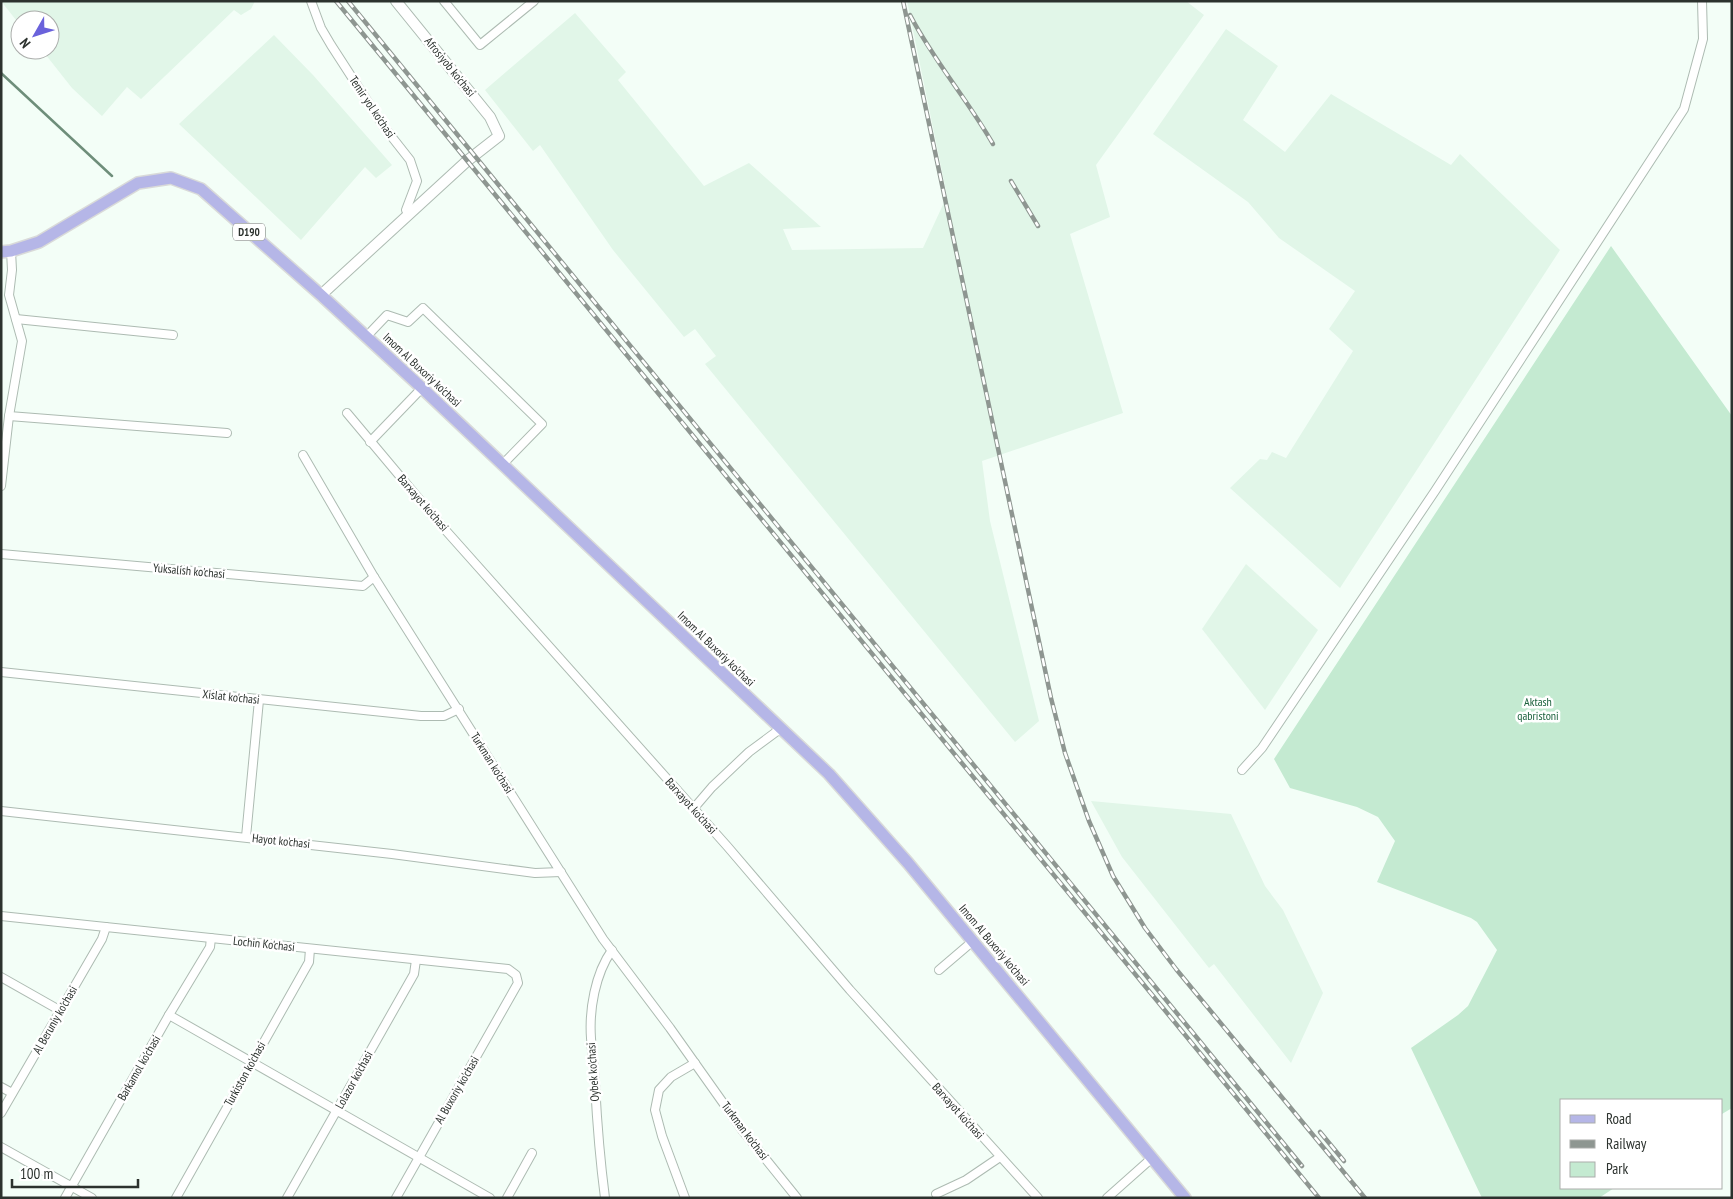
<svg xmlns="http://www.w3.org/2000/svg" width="1733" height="1199" font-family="'PT Sans Narrow',sans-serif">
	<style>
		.built { fill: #e1f6e8 }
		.green { fill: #c4ead1 }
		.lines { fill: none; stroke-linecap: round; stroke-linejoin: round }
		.stream { stroke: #6e8e7a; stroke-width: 2.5 }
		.street-casing { stroke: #adbbb2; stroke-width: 10 }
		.secondary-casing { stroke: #adbbb2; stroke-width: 12 }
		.primary-casing { stroke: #d9dad9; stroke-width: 14 }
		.street { stroke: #fff; stroke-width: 8 }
		.secondary { stroke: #fff; stroke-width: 10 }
		.primary { stroke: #b5b6e7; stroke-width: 11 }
		.rail-casing { stroke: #8e9691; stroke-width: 4.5 }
		.rail { stroke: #fff; stroke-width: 2.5; stroke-dasharray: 8; stroke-linecap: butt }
		.labels { text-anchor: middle; stroke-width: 5; stroke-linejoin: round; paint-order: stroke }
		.shield { fill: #fff; stroke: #6b706d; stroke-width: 1 }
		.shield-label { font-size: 11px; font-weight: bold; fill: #2c322e }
		.street-label { font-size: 12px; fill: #2c322e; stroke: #fff }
		.park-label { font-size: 12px; fill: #1d623e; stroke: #fff }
	</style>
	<rect width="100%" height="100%" fill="#f3fef7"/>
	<g class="built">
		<polygon points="1,1 255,1 251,9 241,15 234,10 141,99 127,87 102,116 72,88 42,50 50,50 50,20 20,20 20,25"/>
		<polygon points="907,1 1186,1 1204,15 1096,165 1110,217 1070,234 1123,413 982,461 990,521 1039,721 1015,742 705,364 716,356 695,329 684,337 613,250 540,145 533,151 485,90 575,13 626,72 618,80 704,186 749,163 821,227 783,229 792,250 923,248 947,196"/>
		<polygon points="1226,29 1278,66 1243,120 1285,152 1331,94 1451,165 1460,154 1560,250 1340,588 1230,488 1260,459 1267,460 1272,452 1286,458 1353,351 1329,329 1355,291 1279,238 1248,202 1153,134"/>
		<polygon points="274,35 313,75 392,165 376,178 365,167 301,240 179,124"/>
		<polygon points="1246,564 1318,630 1265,710 1202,629"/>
		<polygon points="1091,801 1231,814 1265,886 1283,910 1323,993 1291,1063 1214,964 1209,968 1122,857"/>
	</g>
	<polygon class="green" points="1611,246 1732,416 1732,1108 1722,1114 1722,1100 1562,1100 1562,1188 1614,1188 1599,1198 1482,1198 1411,1048 1458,1015 1468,1006 1497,950 1477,922 1471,918 1377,882 1395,841 1378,817 1357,807 1290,788 1274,759"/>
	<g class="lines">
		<polyline class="stream" points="1,73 112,176"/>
		<defs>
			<g id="street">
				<polyline points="311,1 321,28 331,45 384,127 410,160 417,181 406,210 408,214"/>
				<polyline points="444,1 480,45 534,1"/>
				<polyline points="16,319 173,335"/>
				<polyline points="366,337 387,315 408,322 423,308 542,424 502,465"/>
				<polyline points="347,413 440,524 727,846 850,990 1038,1198"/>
				<polyline points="9,416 227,433"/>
				<polyline points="370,442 422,388"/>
				<polyline points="303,455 374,577 603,939 670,1028 743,1131 797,1198"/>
				<polyline points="1,486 9,416 22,341 9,295 12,270 11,251"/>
				<polyline points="1,554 363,586 374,577"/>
				<polyline points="1,672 421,716 444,716 459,709"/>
				<polyline points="1242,770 1262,748 1435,491 1684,109 1703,39 1702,1"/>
				<polyline points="694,808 712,787 749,752 780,729"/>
				<polyline points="1,811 392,854 535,873 561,872"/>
				<polyline points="246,837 259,700"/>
				<polyline points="1,916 508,969 516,975 518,983 396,1198"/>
				<polyline points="939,970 973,941"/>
				<polyline points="1,977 61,1011"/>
				<polyline points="169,1015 490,1198"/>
				<polyline points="1,1087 12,1093"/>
				<polyline points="1,1113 102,939 106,927"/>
				<polyline points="1,1147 92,1198"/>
				<polyline points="936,1194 966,1180 1000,1157"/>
				<polyline points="65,1198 169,1015 210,947 211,938"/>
				<polyline points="176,1198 309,962 310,949"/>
				<polyline points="287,1198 414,974 416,960"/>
				<polyline points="507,1198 532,1153"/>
				<path d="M605 1198C600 1160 597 1122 595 1084 594 1068 592 1053 591 1038 589 1010 595 974 612 950"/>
				<polyline points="685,1198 662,1136 655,1110 659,1090 671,1077 695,1063"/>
				<polyline points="1107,1198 1152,1158"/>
			</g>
			<polyline id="secondary" points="321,295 467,161 499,136 490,117 396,1"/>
			<polyline id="primary" points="1,252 11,251 39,242 138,183 171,178 201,189 321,295 422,388 829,774 908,863 1185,1198"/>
		</defs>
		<use href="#street" class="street-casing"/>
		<use href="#secondary" class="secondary-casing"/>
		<use href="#primary" class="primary-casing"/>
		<use href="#street" class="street"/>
		<use href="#secondary" class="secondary"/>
		<use href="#primary" class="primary"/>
		<defs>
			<g id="rail">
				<polyline points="336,1 1319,1198"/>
				<polyline points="348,1 1302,1166"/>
				<polyline points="903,1 1051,698 1065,753 1089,821 1113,876 1145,928 1176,969 1365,1198"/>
				<path d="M910 15C934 61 967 99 993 144"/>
				<polyline points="1011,181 1038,226"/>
				<polyline points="1320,1132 1344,1161"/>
			</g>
		</defs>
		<use href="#rail" class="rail-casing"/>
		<use href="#rail" class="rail"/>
	</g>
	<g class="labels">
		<rect class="shield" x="233" y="223.5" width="32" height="17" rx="4"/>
		<g class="shield-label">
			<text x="249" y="236">D190</text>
		</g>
		<g class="street-label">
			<text transform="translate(450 67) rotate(51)" y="4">Afrosiyob ko'chasi</text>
			<text transform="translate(372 107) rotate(56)" y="4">Temir yol ko'chasi</text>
			<text transform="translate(422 370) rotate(43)" y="4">Imom Al Buxoriy ko'chasi</text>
			<text transform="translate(423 503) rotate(49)" y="4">Barxayot ko'chasi</text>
			<text transform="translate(189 571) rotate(5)" y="4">Yuksalish ko'chasi</text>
			<text transform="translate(716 649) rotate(44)" y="4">Imom Al Buxoriy ko'chasi</text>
			<text transform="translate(231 697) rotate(6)" y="4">Xislat ko'chasi</text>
			<text transform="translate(492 763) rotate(58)" y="4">Turkman ko'chasi</text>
			<text transform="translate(691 806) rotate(48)" y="4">Barxayot ko'chasi</text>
			<text transform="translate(281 841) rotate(6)" y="4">Hayot ko'chasi</text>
			<text transform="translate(264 944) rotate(6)" y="4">Lochin Ko'chasi</text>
			<text transform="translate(994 945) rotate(50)" y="4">Imom Al Buxoriy ko'chasi</text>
			<text transform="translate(55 1020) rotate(-60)" y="4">Al Beruniy ko'chasi</text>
			<text transform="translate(139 1068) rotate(-60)" y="4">Barkamol ko'chasi</text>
			<text transform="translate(593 1072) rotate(-94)" y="4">Oybek ko'chasi</text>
			<text transform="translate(245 1074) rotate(-61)" y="4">Turkiston ko'chasi</text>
			<text transform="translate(354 1080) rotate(-61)" y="4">Lolazor ko'chasi</text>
			<text transform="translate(457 1090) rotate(-60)" y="4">Al Buxoriy ko'chasi</text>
			<text transform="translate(958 1111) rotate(48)" y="4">Barxayot ko'chasi</text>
			<text transform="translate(745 1131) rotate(53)" y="4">Turkman ko'chasi</text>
		</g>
		<g class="park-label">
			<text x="1538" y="706">Aktash<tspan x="1538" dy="14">qabristoni</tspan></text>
		</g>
	</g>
	<rect width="1733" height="1199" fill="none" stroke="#2c322e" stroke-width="5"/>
	<rect x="1560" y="1099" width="162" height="90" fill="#ffffff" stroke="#abadab"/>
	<rect x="1570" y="1115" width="25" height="8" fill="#b5b6e7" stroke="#abadab"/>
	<text x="1606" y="1124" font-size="15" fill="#2c322e">Road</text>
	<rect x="1570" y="1140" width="25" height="8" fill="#8e9691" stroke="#abadab"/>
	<text x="1606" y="1149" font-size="15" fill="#2c322e">Railway</text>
	<rect x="1570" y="1162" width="25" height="15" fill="#c4ead1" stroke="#abadab"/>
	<text x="1606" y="1174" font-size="15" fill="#2c322e">Park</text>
	<g transform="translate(35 35) rotate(231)"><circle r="24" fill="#ffffff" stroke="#abadab"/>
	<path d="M0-4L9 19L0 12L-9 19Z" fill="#6a62db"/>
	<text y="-8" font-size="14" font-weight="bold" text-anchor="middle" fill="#2c322e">N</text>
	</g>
	<path d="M12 1179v8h126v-8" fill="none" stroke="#2c322e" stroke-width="2.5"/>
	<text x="20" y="1179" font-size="15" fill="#2c322e" stroke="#ffffff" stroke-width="4" paint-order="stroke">100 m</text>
</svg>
